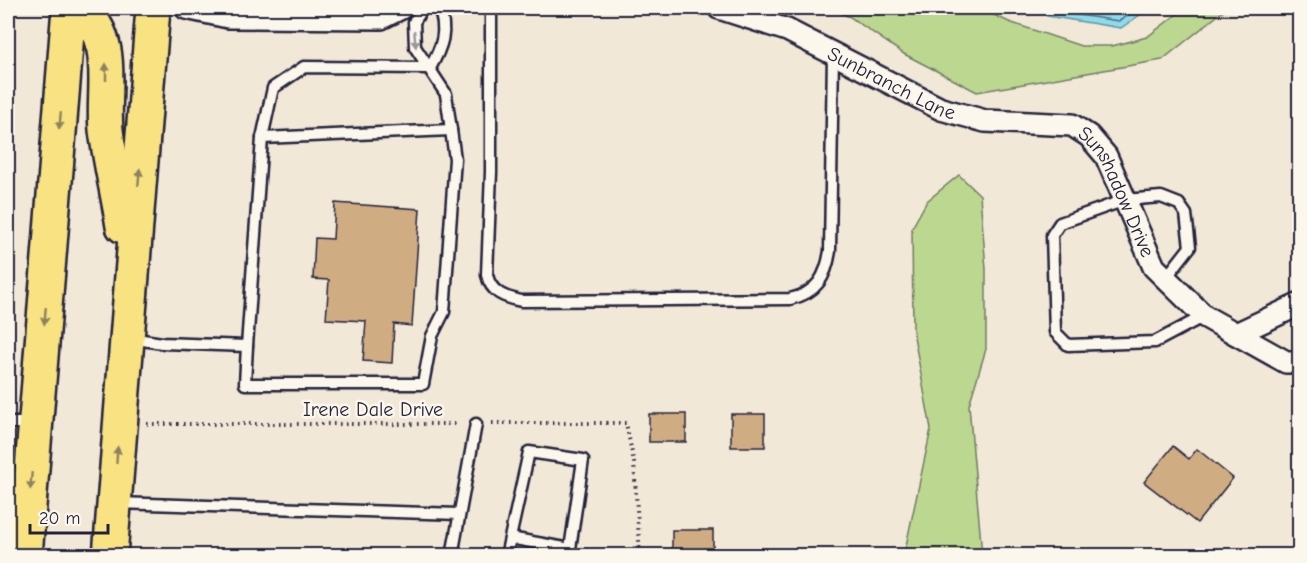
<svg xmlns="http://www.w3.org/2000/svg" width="1307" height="563" font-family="'Comic Neue',sans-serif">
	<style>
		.green { fill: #bcd78f; stroke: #6f7c65; stroke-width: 1.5 }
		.water { fill: #8ddceb; stroke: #6292a5; stroke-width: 1.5 }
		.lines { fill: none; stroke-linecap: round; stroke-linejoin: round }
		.shore { stroke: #4d6c81; stroke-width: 1.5 }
		.building { fill: #d0ac83; stroke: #22223b; stroke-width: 1.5 }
		.lane-casing { stroke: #22223b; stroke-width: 15 }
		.street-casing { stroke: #22223b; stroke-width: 26 }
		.primary-casing { stroke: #22223b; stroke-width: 38 }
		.path { stroke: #22223b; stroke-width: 4; stroke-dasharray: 1.5 4.5; stroke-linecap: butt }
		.lane { stroke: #fbf7ec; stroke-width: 10 }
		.street { stroke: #fbf7ec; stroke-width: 21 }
		.primary { stroke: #f8e281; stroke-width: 33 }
		.oneway { fill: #99979c }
		.oneway2 { fill: #8d825e }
		.labels { text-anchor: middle; stroke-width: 5; stroke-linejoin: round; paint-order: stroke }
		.street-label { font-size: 20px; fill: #22223b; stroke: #fbf7ec }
	</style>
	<rect width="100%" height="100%" fill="#f2e8d7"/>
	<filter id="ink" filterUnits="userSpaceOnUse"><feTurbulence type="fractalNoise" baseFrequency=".0167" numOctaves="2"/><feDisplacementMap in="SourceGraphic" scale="12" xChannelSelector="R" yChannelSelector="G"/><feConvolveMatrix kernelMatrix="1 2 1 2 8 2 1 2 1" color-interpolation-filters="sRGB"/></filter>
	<g filter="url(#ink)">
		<g class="green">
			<polygon points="828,8 979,8 1009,22 1081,46 1112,46 1147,37 1185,8 1227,8 1162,60 977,92 904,54 850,17"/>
			<polygon points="959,175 980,195 986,269 986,349 969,405 982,555 904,555 931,429 913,331 912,228 927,201"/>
		</g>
		<polygon class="water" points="1038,8 1150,8 1121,28 1047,16"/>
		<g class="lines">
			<polyline class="shore" points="1047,8 1051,11 1119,21 1139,8"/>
		</g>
		<g class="building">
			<polygon points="335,203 420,209 412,326 394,324 392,363 363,361 366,321 326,319 329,280 313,279 315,238 333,239"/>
			<rect x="649" y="414" width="37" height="28"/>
			<rect x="731" y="414" width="34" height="33"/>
			<polygon points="1173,446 1189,459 1197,449 1233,478 1197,523 1144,482"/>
			<rect x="672" y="530" width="41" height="26"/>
		</g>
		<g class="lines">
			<defs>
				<g id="lane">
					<path d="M491 8V172L487 275C491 293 504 297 521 301L790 299C817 293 826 277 830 251L833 54"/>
					<path d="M430 68C442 47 448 31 439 8"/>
					<polyline points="262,138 451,130"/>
					<polyline points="1165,279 1190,247 1186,214 1179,204 1161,197 1125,200 1060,223 1052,235 1055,332 1068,345 1155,342 1204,316"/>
					<polyline points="130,338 162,343 247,346 262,138 273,88 304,67 430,68"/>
					<polyline points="247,346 245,384 423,384 432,336 444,312 455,159 446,94 415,47 414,22 423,8"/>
					<polyline points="8,423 31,423"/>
					<polyline points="117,503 459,514"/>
					<polyline points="452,556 476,424"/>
					<polyline points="506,556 529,452 583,460 570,549 510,538"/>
				</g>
				<g id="street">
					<polyline points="186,8 228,17 381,18 401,8"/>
					<path id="s1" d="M719 8 787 30 941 109 985 121 1072 125 1089 136 1106 156 1154 267 1204 316 1286 362H1300"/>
					<polyline points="1236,334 1300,304"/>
				</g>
				<g id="primary">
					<path d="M80 8C118 40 102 87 106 130 110 162 118 194 123 226"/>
					<polyline points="25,556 69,8"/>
					<polyline points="110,556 153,8"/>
				</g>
			</defs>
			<use href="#lane" class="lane-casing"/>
			<use href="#street" class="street-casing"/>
			<use href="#primary" class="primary-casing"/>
			<g class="path">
				<polyline points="492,423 626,423 634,463 640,556"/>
				<polyline points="147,424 458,424"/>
			</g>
			<use href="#lane" class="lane"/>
			<use href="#street" class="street"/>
			<use href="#primary" class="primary"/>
		</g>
		<defs><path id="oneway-solid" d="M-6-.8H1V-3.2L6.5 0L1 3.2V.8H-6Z" transform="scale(1.5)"/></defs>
		<use class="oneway" href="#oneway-solid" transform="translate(415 39) rotate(84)"/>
		<g class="oneway2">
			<use href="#oneway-solid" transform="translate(106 72) rotate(-90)"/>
			<use href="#oneway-solid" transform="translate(60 121) rotate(95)"/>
			<use href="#oneway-solid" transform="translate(139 177) rotate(-85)"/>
			<use href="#oneway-solid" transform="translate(45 316) rotate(95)"/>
			<use href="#oneway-solid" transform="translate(117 455) rotate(-86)"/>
			<use href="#oneway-solid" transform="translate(31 481) rotate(95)"/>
		</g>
	</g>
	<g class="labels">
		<g class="street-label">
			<text dy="7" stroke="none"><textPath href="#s1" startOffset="189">Sunbranch Lane</textPath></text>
			<text dy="7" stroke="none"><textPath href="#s1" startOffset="460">Sunshadow Drive</textPath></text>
			<text x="373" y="416">Irene Dale Drive</text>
		</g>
	</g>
	<rect width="1307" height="563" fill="none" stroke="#fbf7ec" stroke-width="30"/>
	<rect x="15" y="15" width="1277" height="533" fill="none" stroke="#22223b" stroke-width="2" filter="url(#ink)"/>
	<path d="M30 524v9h78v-9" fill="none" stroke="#22223b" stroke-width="3"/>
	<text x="39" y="524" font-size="18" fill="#22223b" stroke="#fbf7ec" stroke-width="4.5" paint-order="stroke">20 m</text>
</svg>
